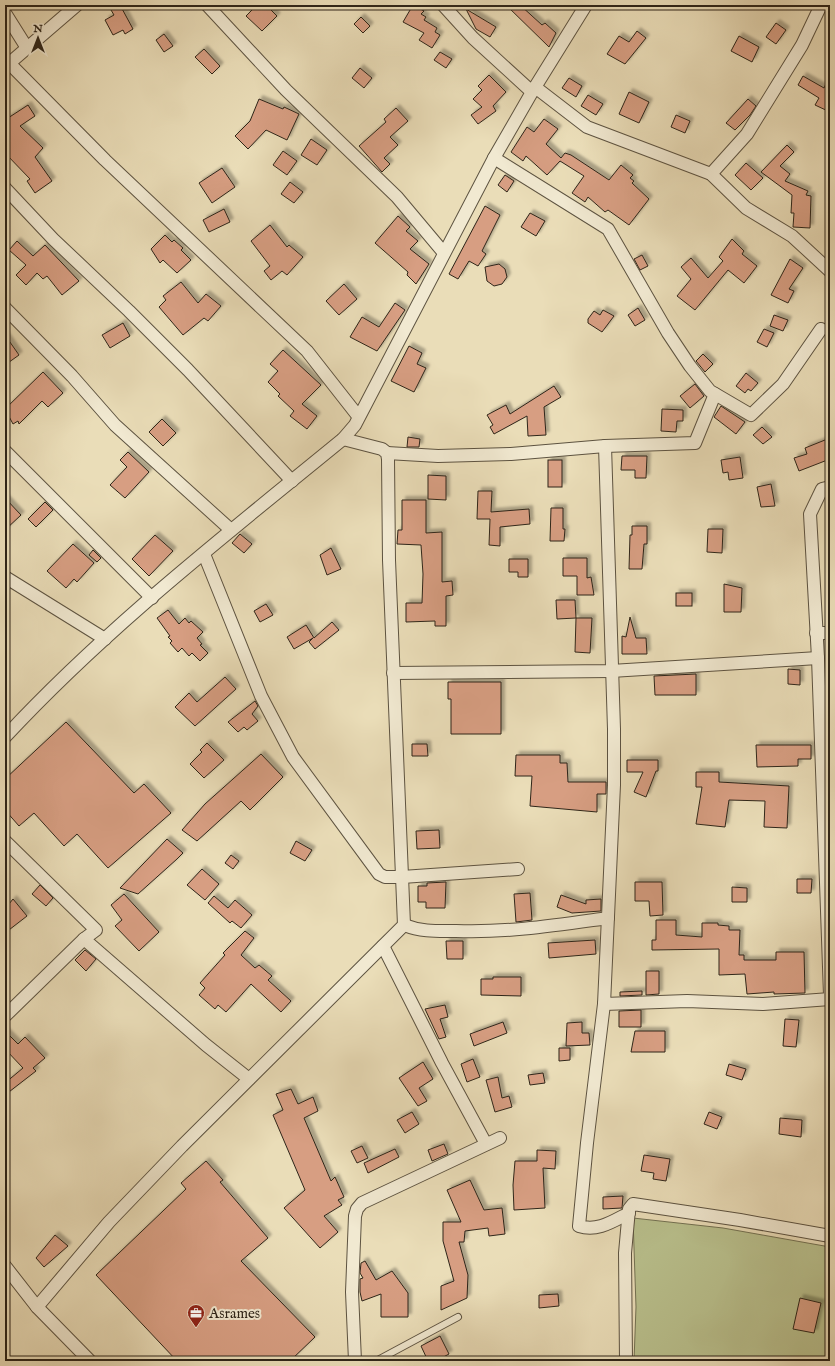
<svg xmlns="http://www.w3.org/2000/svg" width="835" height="1366" font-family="'IM FELL English',serif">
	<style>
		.green { fill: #b9c08d; stroke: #747253 }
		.building { fill: #d79e82; stroke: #2e2519; filter: url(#shadow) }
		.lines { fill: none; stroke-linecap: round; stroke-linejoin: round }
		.service-casing { stroke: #5d5341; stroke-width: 8 }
		.minor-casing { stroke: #5d5341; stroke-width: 14 }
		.service { stroke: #f1e9d1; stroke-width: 6 }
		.minor { stroke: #f1e9d1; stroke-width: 12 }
		.labels { text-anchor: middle; stroke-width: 4; stroke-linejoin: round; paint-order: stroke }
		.poi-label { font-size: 15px; fill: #2e2519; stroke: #f1e9d1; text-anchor: start }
	</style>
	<defs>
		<filter id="shadow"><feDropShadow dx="3.5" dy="-3.5" stdDeviation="1" flood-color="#0004"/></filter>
	</defs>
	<rect width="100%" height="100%" fill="#eaddb8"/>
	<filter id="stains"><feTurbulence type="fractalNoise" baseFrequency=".005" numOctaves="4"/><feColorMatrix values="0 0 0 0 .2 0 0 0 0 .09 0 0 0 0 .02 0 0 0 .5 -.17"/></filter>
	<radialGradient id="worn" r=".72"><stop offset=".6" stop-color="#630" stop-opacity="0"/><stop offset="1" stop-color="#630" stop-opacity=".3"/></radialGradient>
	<polygon class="green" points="633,1218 723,1228 830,1247 830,1361 634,1361 636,1307"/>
	<g class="building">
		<polygon points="108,5 120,5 133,29 125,34 123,30 113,35 105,20 114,15"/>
		<polygon points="257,5 266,5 277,16 262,31 246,16"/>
		<polygon points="413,5 424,11 421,14 426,17 424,20 437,28 435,32 440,35 432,48 419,40 424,33 403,22"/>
		<polygon points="506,5 520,5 542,25 545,23 556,33 549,47"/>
		<polygon points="466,9 496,27 490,37 476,29"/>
		<polygon points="361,17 370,26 363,33 354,24"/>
		<polygon points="776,23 786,30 776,44 766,37"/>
		<polygon points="637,31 646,38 625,64 607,54 619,36 629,42"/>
		<polygon points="164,34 173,46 164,52 156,40"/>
		<polygon points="739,36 759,47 752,62 731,51"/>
		<polygon points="204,49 220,66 212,74 195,57"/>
		<polygon points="440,52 452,59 446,68 434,60"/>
		<polygon points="360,68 372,78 364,88 352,78"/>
		<polygon points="489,75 506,92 493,106 496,111 478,124 471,115 482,107 473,99 482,90 478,86"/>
		<polygon points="830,75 830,112 815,105 819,98 798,85 803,76 824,88"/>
		<polygon points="569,78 582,86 576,97 562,88"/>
		<polygon points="629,92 649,102 639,123 619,114"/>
		<polygon points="588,95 603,104 596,115 581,106"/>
		<polygon points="259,99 283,109 284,107 299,114 287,140 266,130 248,149 235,136 250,121"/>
		<polygon points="748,99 756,106 750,115 735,130 726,123"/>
		<polygon points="28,105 35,116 20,126 43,148 35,157 52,181 35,193 27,181 30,179 5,153 5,120"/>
		<polygon points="396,108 408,121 390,137 398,145 384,158 390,164 382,172 359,146 386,122 384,119"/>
		<polygon points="676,115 690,121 685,133 671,127"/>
		<polygon points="544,119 558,129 546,144 561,158 565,153 571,155 609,180 621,165 633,175 630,178 634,181 632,183 649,199 629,225 608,210 605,212 588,197 585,202 572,193 584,176 560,161 547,175 526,156 523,161 511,152 527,127 534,132"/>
		<polygon points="311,139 327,150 317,165 301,155"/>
		<polygon points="787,145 794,152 780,166 790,174 785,181 808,191 806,195 811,196 810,228 793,227 794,213 791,213 792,195 761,172"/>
		<polygon points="283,151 297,161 287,175 273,165"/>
		<polygon points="746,163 763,178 751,190 735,175"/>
		<polygon points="222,168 235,187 212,203 199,183"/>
		<polygon points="505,175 514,181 507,192 498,185"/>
		<polygon points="290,182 303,192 294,203 281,194"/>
		<polygon points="485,206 500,215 482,251 486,254 478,266 469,261 458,279 449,274"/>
		<polygon points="224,209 230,222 209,232 203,220"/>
		<polygon points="530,213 545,221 536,236 521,227"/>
		<polygon points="398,216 410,227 406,231 418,241 410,249 429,264 416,284 407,275 408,272 375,243"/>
		<polygon points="270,225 287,247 289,245 303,257 287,275 282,271 271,280 264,271 270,266 251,241"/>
		<polygon points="165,235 172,242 174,240 183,248 181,250 191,260 177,273 163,260 160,263 151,249"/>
		<polygon points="732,239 744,251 742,254 757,266 744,283 728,270 695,310 677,296 691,279 681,267 691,258 708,278 723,261 719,257"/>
		<polygon points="17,241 33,256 45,245 79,281 62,295 47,276 43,279 37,273 26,285 16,275 26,265 9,250"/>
		<polygon points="642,255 648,266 640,270 634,259"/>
		<polygon points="790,259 803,268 789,289 794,291 788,303 771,295"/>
		<polygon points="499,264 505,269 507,277 502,284 494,286 487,281 485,267"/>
		<polygon points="181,282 198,303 206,294 221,306 208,321 204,318 183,335 159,307 166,300 163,296"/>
		<polygon points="344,284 357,299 339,315 326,301"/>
		<polygon points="395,303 405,310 377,351 350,337 362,317 379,327"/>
		<polygon points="638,308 645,320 635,326 628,315"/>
		<polygon points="603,310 614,316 602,332 588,323 588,319 594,311 600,315"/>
		<polygon points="774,315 788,320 783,331 770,326"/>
		<polygon points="123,323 130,336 110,348 102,335"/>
		<polygon points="764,329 774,333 767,347 757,342"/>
		<polygon points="5,335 19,355 5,365"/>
		<polygon points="409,346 422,353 417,364 426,368 414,392 391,381"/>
		<polygon points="283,350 321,385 302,404 317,416 307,429 290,416 294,411 278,396 280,394 268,382 278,371 270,364"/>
		<polygon points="703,354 713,364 705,372 696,361"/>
		<polygon points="43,372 63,393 48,407 42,401 19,424 18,421 13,424 5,409"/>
		<polygon points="746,373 758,383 751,391 748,389 745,393 736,386"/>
		<polygon points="695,384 704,396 690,408 680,396"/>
		<polygon points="554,386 561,397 544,407 546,435 528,436 527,416 494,434 490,427 493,425 487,415 506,405 510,414"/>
		<polygon points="721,406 745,422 736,434 714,417"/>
		<polygon points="662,409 683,410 683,421 677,421 676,432 661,431"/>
		<polygon points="162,419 176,433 163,446 149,432"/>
		<polygon points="762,427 772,437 763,444 753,435"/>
		<polygon points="408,437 420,439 419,447 407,447"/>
		<polygon points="830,438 830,459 799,471 794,458 807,454 805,448"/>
		<polygon points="128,452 149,472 125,498 110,485 127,467 120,460"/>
		<polygon points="622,456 647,456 646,478 635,478 635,470 621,470"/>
		<polygon points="740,457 743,478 729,480 728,472 723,473 721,460"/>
		<rect x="548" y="460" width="14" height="27"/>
		<polygon points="428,475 446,476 446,500 428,499"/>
		<polygon points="771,484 775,506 761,507 757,487"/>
		<polygon points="478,491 492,491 491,512 529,509 530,524 500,527 500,546 489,545 490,519 477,519"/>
		<polygon points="5,498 21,515 5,530"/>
		<polygon points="402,500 426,500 426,533 442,532 442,582 452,581 453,595 446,596 446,626 435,626 435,621 406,622 406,603 422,603 423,574 421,545 397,544 398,530 402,530"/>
		<polygon points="45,502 53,510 36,527 28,519"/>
		<polygon points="551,508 563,508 563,529 565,529 564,541 550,541"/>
		<polygon points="632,526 647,526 647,544 644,544 642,569 629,569 630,535 632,535"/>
		<polygon points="708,529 723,529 722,553 707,552"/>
		<polygon points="240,534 252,544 244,553 232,543"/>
		<polygon points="155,535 173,551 149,576 132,559"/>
		<polygon points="73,544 94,563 77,582 74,579 66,588 47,571"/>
		<polygon points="331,548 341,569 327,575 320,555"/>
		<polygon points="93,550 101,558 97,562 89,555"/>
		<polygon points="563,558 587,558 587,578 591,577 594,595 577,595 577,576 563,576"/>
		<polygon points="509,559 528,559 528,577 518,577 518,572 509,572"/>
		<polygon points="724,584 742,588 741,612 724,612"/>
		<rect x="676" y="593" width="16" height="13"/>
		<polygon points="556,600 575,600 576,618 557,619"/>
		<polygon points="266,604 273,615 260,622 254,611"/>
		<polygon points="168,610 179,624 185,618 189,623 191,621 203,632 197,638 202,644 200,645 208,653 200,661 192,653 189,656 182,648 178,652 170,643 172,641 168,637 170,636 157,618"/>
		<polygon points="630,617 636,638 646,638 647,654 622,654 622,636 626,637"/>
		<polygon points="576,618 592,618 590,653 575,652"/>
		<polygon points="332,622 339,630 315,649 309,642 313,638 294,649 287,637 306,625 314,638"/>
		<polygon points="788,669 800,670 800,685 788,684"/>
		<polygon points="696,674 696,695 655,695 654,676"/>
		<polygon points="225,677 236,689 195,726 175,707 189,693 197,702"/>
		<polygon points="448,682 501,682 501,734 451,734 451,699 448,699"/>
		<polygon points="255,701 258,706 252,714 258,721 247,730 244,727 238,732 228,722"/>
		<polygon points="66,722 134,793 144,784 171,813 108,868 77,834 64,846 34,813 19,826 5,810 5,779"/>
		<polygon points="207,743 224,760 204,778 190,764 202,752 200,750"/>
		<polygon points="412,744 427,744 428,756 412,756"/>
		<polygon points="756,745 811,745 811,759 798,759 798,766 757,767"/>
		<polygon points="261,754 283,777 250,810 241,801 197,841 182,830 205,804"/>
		<polygon points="516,755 560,755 560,763 567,763 568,782 606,782 606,794 597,794 597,812 530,806 532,776 515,776"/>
		<polygon points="627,760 658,760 658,771 656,771 646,797 634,792 643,772 627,772"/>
		<polygon points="696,772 719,772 719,782 789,786 787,828 764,827 765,801 729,800 725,827 696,824 702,787 696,787"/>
		<polygon points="439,830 440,848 417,849 416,831"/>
		<polygon points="167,839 183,853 177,859 138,894 120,888"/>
		<polygon points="296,841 312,850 305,861 290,853"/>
		<polygon points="231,855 239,861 233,869 225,863"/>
		<polygon points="202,869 219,884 205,900 187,885"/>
		<polygon points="797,879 812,879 811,893 797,893"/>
		<polygon points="446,882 445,908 426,908 426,902 418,902 418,886 427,886 427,883"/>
		<polygon points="635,882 662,882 663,915 650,916 649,901 635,901"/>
		<polygon points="40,885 53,898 46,906 32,894"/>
		<polygon points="732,887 747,888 747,902 732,902"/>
		<polygon points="530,893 532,920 516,922 514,894"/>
		<polygon points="124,894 159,932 139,951 115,926 122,920 111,905"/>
		<polygon points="561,895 586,904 586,900 601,899 601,911 572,913 557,907"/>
		<polygon points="214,896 228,908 235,900 252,915 241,928 232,921 230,923 208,903"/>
		<polygon points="13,899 27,916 5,933 5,909"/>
		<polygon points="656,920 676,920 676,935 702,937 702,923 718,923 718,925 729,926 729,930 740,930 739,955 744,955 744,960 776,960 776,952 804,952 805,993 774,994 774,992 747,994 745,974 719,975 719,949 652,950 652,940 656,940"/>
		<polygon points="245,931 254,938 241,955 255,968 259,965 272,976 268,980 291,1001 281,1012 251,984 226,1012 218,1005 215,1009 199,995 205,988 200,983 225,955 223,953"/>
		<polygon points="595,940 596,954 549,958 548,943"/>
		<polygon points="446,941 463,941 463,959 447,959"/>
		<polygon points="85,950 96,959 86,971 75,960"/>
		<polygon points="646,971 659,971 659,994 646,995"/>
		<polygon points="493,977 521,977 521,996 481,995 481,979 493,979"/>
		<polygon points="642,991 642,995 620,996 620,992"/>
		<polygon points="445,1005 448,1017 440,1019 446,1037 439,1039 425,1009"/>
		<polygon points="641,1010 641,1027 619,1027 619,1011"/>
		<polygon points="785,1019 799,1020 796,1047 783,1046"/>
		<polygon points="503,1022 507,1033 474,1046 470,1034"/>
		<polygon points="582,1022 582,1033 589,1033 590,1045 566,1046 567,1023"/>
		<polygon points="5,1031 18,1044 25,1037 45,1058 33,1068 36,1071 5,1095 5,1083 23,1068 5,1049"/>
		<polygon points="635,1031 665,1031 665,1052 631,1052"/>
		<polygon points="559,1048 570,1048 570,1060 559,1061"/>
		<polygon points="473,1059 480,1077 467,1082 461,1064"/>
		<polygon points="423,1062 433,1079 419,1088 427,1101 418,1106 399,1078"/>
		<polygon points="729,1064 746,1069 742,1080 726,1075"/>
		<polygon points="543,1073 545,1083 530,1085 528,1075"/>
		<polygon points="498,1077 502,1098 509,1096 512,1107 495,1112 486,1080"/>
		<polygon points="291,1089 298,1104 313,1097 318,1111 304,1118 331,1181 335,1177 344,1197 338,1200 342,1205 324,1216 338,1232 320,1248 284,1208 305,1190 273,1115 283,1110 276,1094"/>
		<polygon points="412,1112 419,1124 405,1133 397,1120"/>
		<polygon points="709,1112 722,1117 717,1129 704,1124"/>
		<polygon points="780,1118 802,1120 801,1137 779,1134"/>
		<polygon points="444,1144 448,1154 432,1161 428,1150"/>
		<polygon points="362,1146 368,1158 357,1163 351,1151"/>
		<polygon points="395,1149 399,1157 368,1173 364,1163"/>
		<polygon points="537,1150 556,1151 555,1169 543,1168 545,1208 514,1210 513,1185 515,1161 537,1161"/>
		<polygon points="644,1155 670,1159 666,1181 653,1179 654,1173 641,1171"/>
		<polygon points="206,1161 223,1180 220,1182 268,1238 241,1261 315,1337 290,1361 177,1361 96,1275 186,1189 181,1183"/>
		<polygon points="470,1180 484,1210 502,1208 505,1234 489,1236 488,1228 465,1231 464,1242 459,1242 468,1275 467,1298 441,1310 441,1286 454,1281 443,1241 443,1222 461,1222 447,1190"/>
		<polygon points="623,1196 622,1208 603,1209 603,1197"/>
		<polygon points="55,1235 68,1246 44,1267 36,1258"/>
		<polygon points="365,1261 376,1280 392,1271 408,1293 408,1317 381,1317 381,1294 362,1301 360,1292 360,1279 363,1278 360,1273 361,1263"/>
		<polygon points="558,1294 559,1306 539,1308 539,1295"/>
		<polygon points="800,1298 821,1303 814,1333 793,1329"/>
		<polygon points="440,1336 449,1354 436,1361 428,1361 421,1346"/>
	</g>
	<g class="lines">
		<defs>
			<polyline id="service" points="376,1361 458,1317"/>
			<g id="minor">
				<polyline points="207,5 286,90 397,197 444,253"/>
				<polyline points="443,5 473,38 532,92"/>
				<polyline points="5,13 27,48"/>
				<polyline points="9,63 105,160 307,351 358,416"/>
				<polyline points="5,67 77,5"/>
				<polyline points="535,87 587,127 711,174 746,208 792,236 830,271"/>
				<polyline points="494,158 608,229 668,333 690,366 710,391 751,415 783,384 821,329"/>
				<polyline points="711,174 747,134 802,45 821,5"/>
				<polyline points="5,188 53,239 129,311 188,370 292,481"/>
				<polyline points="5,308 72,376 115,425 231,530"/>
				<polyline points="605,446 614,729 614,785 604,1004 687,1001 763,1004 830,999"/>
				<polyline points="5,451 152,598"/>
				<polyline points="387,453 438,456 511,454 605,446 695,443 715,394"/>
				<polyline points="830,487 822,489 810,514 818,658 830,995"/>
				<polyline points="204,554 261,696 293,757 379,874 385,877 402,877 518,869"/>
				<polyline points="5,577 105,639"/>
				<polyline points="816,633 830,633"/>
				<polyline points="393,673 611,671 818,658"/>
				<path d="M5 737C107 627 227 534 343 439L355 425 494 158 532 92 586 5"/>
				<polyline points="5,841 96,930 84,939 5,1016"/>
				<path d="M404 925C422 932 437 931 456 931 507 933 557 925 608 918"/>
				<polyline points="84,939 206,1045 249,1079"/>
				<polyline points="383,946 442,1063 486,1144"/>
				<path d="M604 1004 587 1143 579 1226C598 1232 613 1221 629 1213"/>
				<polyline points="5,1266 37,1307 90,1361"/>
				<polyline points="37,1307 109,1222 182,1146 404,925 389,560 388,459 387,453 382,449 343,439"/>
				<polyline points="355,1361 352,1292 355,1216 357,1209 362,1203 500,1138"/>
				<polyline points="626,1361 625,1253 629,1209 633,1204 740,1220 830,1236"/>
			</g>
		</defs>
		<use href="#service" class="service-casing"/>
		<use href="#minor" class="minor-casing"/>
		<use href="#service" class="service"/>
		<use href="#minor" class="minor"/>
	</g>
	<defs>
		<symbol id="office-pin" viewBox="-11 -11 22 30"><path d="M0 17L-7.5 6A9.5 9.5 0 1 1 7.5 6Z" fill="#8f2418" stroke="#f1e9d1"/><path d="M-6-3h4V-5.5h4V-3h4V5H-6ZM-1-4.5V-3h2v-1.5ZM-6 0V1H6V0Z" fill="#fff"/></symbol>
	</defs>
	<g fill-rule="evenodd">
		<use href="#office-pin" x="186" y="1303" width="20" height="27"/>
	</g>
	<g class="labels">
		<g class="poi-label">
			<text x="209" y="1318">Asrames</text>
		</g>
	</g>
	<rect width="835" height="1366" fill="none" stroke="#eaddb8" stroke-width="20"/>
	<rect x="6" y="6" width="823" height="1354" fill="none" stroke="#2e2519" stroke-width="2"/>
	<rect x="10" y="10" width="815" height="1346" fill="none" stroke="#2e2519"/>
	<g transform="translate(38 38)" stroke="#f1e9d1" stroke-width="3" paint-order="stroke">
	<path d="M0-3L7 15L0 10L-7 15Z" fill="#2e2519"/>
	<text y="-6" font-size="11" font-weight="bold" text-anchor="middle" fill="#2e2519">N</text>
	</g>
	<rect width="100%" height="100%" filter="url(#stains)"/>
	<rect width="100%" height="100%" fill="url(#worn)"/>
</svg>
